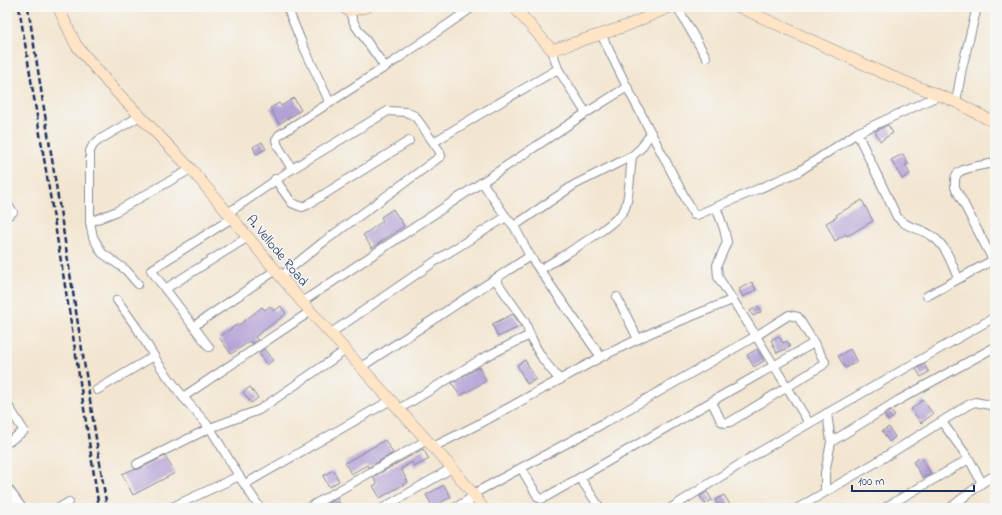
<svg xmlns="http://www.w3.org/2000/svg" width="1002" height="515" font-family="'Indie Flower',sans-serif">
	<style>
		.building { fill: #b3a0d5 }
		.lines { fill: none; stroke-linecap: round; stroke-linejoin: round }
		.street-casing { stroke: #878a98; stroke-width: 10 }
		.secondary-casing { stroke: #878a98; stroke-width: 12 }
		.street { stroke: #fff; stroke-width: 8 }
		.secondary { stroke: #ffe4c6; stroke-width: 11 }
		.rail { stroke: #1b2f5e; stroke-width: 2.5; stroke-dasharray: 6 3; stroke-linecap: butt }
		.labels { text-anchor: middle; stroke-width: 3.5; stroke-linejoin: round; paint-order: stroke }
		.street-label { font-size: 14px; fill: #1b2f5e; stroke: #f6f6f2 }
	</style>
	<rect width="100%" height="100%" fill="#f6f6f2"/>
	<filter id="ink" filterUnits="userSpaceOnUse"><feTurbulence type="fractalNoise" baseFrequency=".025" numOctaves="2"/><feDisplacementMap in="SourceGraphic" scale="8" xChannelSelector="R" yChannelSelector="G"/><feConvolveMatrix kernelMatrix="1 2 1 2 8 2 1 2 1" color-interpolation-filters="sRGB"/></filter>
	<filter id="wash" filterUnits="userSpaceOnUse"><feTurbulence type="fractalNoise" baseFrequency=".012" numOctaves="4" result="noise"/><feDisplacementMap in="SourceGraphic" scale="16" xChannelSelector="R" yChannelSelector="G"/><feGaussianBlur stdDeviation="0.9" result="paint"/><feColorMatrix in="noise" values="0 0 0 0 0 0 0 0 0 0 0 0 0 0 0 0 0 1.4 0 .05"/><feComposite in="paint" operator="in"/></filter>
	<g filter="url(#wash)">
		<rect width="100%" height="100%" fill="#f3e6d1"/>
		<g id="blocks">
			<g class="building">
				<polygon points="294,98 301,110 279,124 270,108 279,103 281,106"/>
				<polygon points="888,125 893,133 880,141 875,131"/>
				<polygon points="262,142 266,149 256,154 253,147"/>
				<polygon points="903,154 908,164 905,165 910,174 902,179 891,160"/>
				<polygon points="862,200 873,221 847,236 846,234 835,241 826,223 837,217 836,215"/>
				<polygon points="393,209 404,226 372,248 363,235 383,221 381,217"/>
				<polygon points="752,282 756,290 743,297 739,289"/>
				<polygon points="270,306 274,311 281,306 286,314 255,337 258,340 252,344 250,341 231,354 219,337 238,324 239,325 262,307 265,310"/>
				<polygon points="758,306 761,312 753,316 750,311"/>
				<polygon points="513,314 521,326 498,337 492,324"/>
				<polygon points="779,336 783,343 787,341 790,347 777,353 771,340"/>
				<polygon points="264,349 273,360 267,365 259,353"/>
				<polygon points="757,349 764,361 754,367 747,355"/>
				<polygon points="850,349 857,362 845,368 838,356"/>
				<polygon points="525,360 536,379 527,384 517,365"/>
				<polygon points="924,364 929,372 921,377 916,369"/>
				<polygon points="479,367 486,381 460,396 452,383"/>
				<polygon points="250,387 258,398 251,403 243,392"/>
				<polygon points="923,400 933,414 921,423 911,409"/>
				<polygon points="891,411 895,416 888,421 884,415"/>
				<polygon points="889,427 895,437 889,442 882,431"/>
				<polygon points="385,440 393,453 368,468 367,465 351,474 345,463"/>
				<polygon points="423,449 429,459 414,467 412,462 401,469 408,482 380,498 373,486 377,484 373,477"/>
				<polygon points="165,456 175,473 133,495 122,474 131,470 139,469"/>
				<polygon points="921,457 931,474 923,478 913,462"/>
				<polygon points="333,470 339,481 329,487 323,476"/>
				<polygon points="444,485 451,497 433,507 426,495"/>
				<polygon points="707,492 712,500 705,504 700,496"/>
				<polygon points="724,495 732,508 720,508 715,500"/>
				<polygon points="337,498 340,505 334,508 319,508"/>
			</g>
		</g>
	</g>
	<g filter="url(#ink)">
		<use href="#blocks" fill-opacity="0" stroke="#878a98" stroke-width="1"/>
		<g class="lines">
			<defs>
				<g id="street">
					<polyline points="287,7 301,41 330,103"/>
					<polyline points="677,7 706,57"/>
					<polyline points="349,11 355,25 385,67"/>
					<polyline points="601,34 627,87 694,215 697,215 798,172 857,133 940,95"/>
					<polyline points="558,69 586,113"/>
					<polyline points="956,102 962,68 977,7"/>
					<path d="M857 133 897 217C909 229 914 226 927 233 946 243 950 260 958 278"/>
					<polyline points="434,142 480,114 558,69 552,50"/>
					<polyline points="292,169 278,146 276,140 279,135 396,60 473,7"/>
					<polyline points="275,179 292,203 302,207 307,205 409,141"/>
					<polyline points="482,182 506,217"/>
					<polyline points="7,204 13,212 7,216"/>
					<polyline points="716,207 724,229 727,242 717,265 718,277 756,336 809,423"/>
					<polyline points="228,213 292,169 388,111 406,112 415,116 440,152 441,156 322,243 281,276"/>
					<polyline points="90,222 115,212 191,169"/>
					<polyline points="514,226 530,256 601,357"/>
					<path d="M993 260 955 187C955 182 954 178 957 174 963 167 986 165 995 163"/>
					<path d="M540 270C558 258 618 225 625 208 630 195 630 171 632 156"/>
					<polyline points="495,279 525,322 530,335"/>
					<polyline points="138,284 126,270 102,253 93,237 90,222 90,151 93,145 99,140 140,116"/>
					<polyline points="165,289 248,237"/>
					<polyline points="927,296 995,259"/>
					<polyline points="617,297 638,339"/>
					<polyline points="117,300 137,328 160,366 183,397 210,428 239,476 260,508"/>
					<polyline points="302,302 586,113 627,87"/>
					<polyline points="194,326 276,270"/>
					<polyline points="331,333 443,256 506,217 514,226 574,185 632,156 641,148 651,133"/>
					<polyline points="209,347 151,270 232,218"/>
					<polyline points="361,367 530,256"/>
					<polyline points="97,390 154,356"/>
					<polyline points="183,397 311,311"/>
					<polyline points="7,404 24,431 7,443"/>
					<path d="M399 409 483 358 530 335C538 354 546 364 560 380"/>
					<polyline points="942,422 969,459 982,483"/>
					<polyline points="831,442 899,400 995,347"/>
					<polyline points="433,447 479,424 601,357 655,331 732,300"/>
					<polyline points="137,464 210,428 259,410 346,350"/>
					<path d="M521 468 538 497 541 499 544 498C634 447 723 394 814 343L825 362 823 365 730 422 725 423 721 421 712 402"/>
					<polyline points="580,478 600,508"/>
					<polyline points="245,484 391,400"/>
					<polyline points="7,487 22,508"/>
					<polyline points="825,491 825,473 831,442 827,413"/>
					<polyline points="59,508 69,502"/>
					<polyline points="170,508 239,476"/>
					<polyline points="308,508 427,440"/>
					<polyline points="383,508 452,468"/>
					<polyline points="455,508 468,500"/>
					<polyline points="469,508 468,500 473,494 606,422 756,336 789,315 798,317 814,343"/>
					<polyline points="671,508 761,451 995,317"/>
					<polyline points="798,508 875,463 968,405 975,402 995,406"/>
					<polyline points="884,508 969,459"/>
					<polyline points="950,508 982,483 995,475"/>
				</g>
				<g id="secondary">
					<polyline points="58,7 76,45 109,84 191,169 302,302 452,468 470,490 483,508"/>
					<polyline points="343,7 349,11 367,7"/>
					<polyline points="514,7 552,50 626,26 670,7"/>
					<polyline points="739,7 883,73 956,102 995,123"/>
				</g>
			</defs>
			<use href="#street" class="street-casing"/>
			<use href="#secondary" class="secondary-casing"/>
			<use href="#street" class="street"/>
			<use href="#secondary" class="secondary"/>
			<g class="rail">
				<polyline points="19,7 70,316 99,508"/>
				<polyline points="28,7 107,508"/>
			</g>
		</g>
	</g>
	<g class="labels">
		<g class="street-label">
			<text transform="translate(278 250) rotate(50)" y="5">A. Vellode Road</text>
		</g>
	</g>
	<rect width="1002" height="515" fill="none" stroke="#f6f6f2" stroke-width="24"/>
	<path d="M852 485v6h122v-6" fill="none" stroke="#1b2f5e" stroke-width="2"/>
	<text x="858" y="485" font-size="12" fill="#1b2f5e" stroke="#f6f6f2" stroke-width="3" paint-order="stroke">100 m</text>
</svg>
